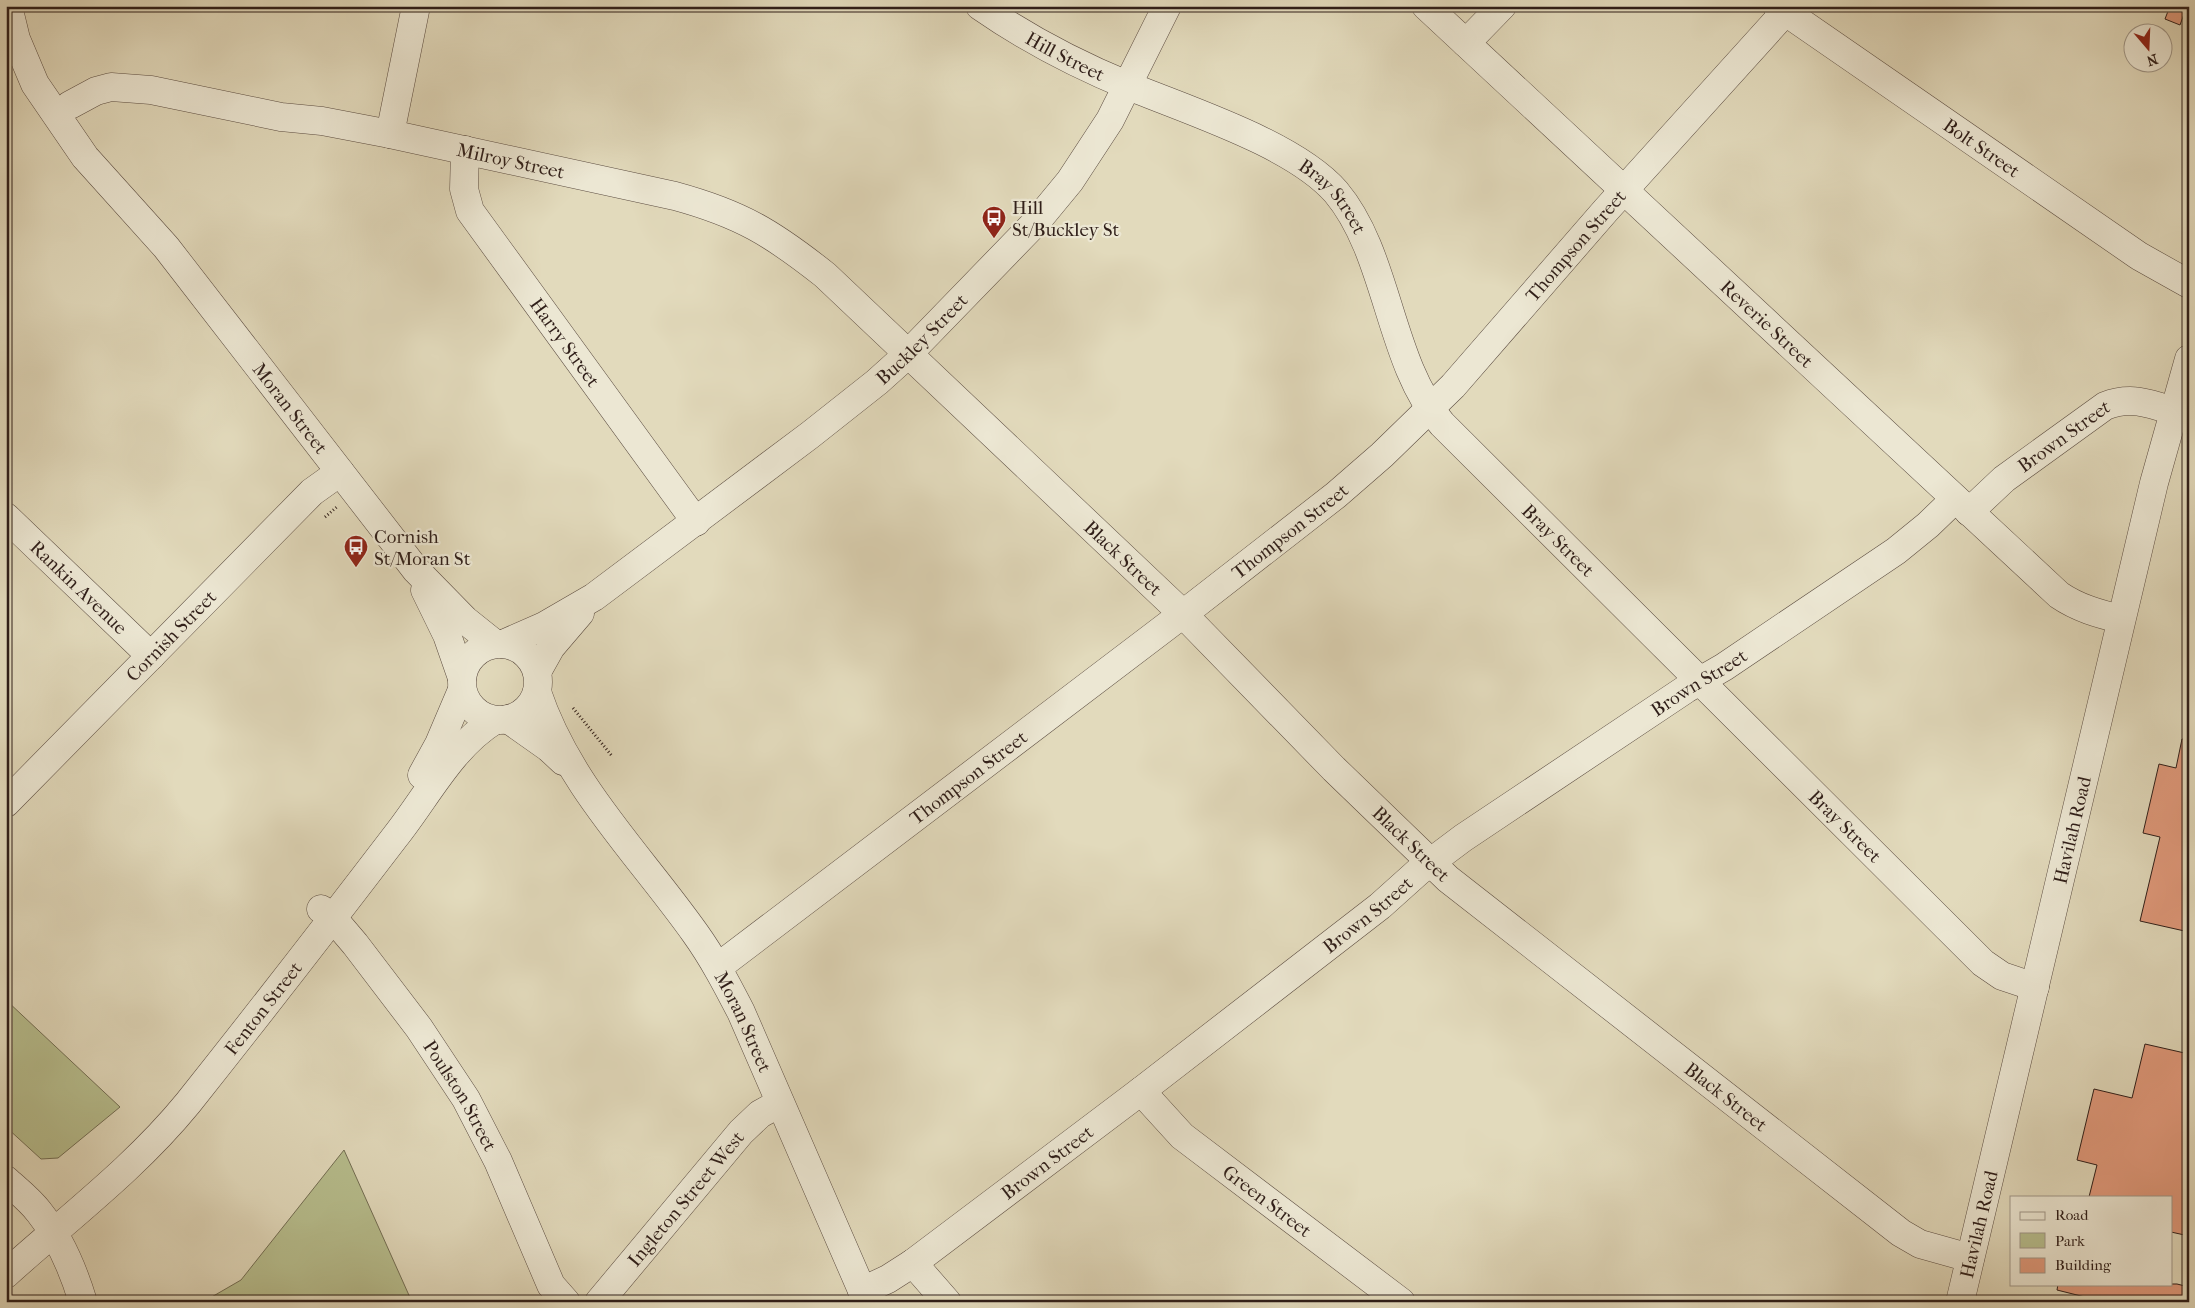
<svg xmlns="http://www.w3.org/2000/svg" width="2195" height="1308" font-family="'IM FELL French Canon',serif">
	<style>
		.green { fill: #b7be8e; stroke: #736e54 }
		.building { fill: #e19a7c; stroke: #2f1e19 }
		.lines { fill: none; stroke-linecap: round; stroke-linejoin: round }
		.minor-casing { stroke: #5c4d42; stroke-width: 29 }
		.path { stroke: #2f1e19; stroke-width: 3; stroke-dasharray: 1 2.5; stroke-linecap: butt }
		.minor { stroke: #ece7d3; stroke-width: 28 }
		.labels { text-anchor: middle; stroke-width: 4.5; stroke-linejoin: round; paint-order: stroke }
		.street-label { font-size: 19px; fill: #2f1e19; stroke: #ece7d3 }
		.poi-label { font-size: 19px; fill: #2f1e19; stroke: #ece7d3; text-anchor: start }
	</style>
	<rect width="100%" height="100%" fill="#e2dabc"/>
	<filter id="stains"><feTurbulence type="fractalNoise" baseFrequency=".004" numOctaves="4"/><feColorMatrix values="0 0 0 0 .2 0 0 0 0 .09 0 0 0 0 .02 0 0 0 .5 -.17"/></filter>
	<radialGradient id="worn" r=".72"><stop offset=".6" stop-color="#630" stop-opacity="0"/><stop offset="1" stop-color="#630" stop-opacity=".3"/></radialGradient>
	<g class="green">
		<polygon points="6,1000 120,1107 58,1158 41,1159 6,1127"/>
		<polygon points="344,1150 412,1302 203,1302 241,1280"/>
	</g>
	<g class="building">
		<polygon points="2170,6 2187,6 2180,25 2165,19"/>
		<polygon points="2182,739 2189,740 2189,932 2140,921 2160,837 2143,833 2159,764 2176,768"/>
		<polygon points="2145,1044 2189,1054 2189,1236 2171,1232 2171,1197 2089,1197 2097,1165 2077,1160 2094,1089 2132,1098"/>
		<polygon points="2058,1284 2177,1284 2189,1287 2189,1302 2105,1302 2057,1290"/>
	</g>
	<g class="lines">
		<defs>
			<g id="minor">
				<path id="s1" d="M8 6 16 39 35 84 85 157 166 247 416 570 465 620 495 644"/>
				<path id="s2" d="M980 6C1026 38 1078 65 1129 86 1189 111 1294 144 1336 192 1389 255 1388 361 1442 424L1983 963 2002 976 2035 987"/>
				<path id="s3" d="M1426 6 2059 595C2078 608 2099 614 2121 619"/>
				<path id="s4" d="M1777 6 2139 256 2189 284"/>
				<polyline points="1466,43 1502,6"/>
				<path id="s5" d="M70 105 96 91 111 87 151 90 281 117 322 121 390 134 675 196C741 214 772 233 825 275L1183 614 1334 769 1448 879 1901 1233 1920 1244 1970 1258"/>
				<polyline points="390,134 416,6"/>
				<path id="s6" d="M465 150 464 189 470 211 696 522"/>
				<path id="s7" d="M1969 512 2004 479 2105 406C2130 396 2149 403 2173 411"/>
				<path id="s8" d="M6 517 151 656"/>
				<polyline points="425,590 447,635 462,678"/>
				<path id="s9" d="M503 644 544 626 594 597 810 435 877 382 907 355 1037 221 1070 181 1110 120 1167 6"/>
				<circle cx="500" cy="682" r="38"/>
				<polyline points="537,672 551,647 580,613"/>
				<path id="s10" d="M537 692C568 785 639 854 695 933 713 958 727 985 741 1012L867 1302"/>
				<polyline points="508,719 549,748 563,761"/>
				<polyline points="422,775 439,744 462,690"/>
				<path id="s11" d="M6 803 312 492 340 472"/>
				<path id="s12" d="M321 909 332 917 355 944 419 1028 466 1099 498 1161 551 1285 566 1302"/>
				<path id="s13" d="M718 967 1196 604 1336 495 1382 455 1453 386 1606 210 1785 12"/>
				<path id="s14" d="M1141 1091 1182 1136 1401 1302"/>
				<path d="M6 1180C17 1190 30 1200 39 1212 59 1237 74 1272 83 1302"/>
				<polyline points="913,1263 947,1302"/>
				<path id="s15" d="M6 1274C68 1218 135 1168 188 1103 258 1015 327 926 395 837 427 797 451 747 495 720"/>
				<path id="s16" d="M862 1291 888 1279 913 1263 1141 1091 1380 906 1419 871 1463 838 1686 689 1724 667 1896 551 1928 525 1955 499"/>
				<path id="s17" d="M599 1302 741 1132 760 1114 780 1103"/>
				<path id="s18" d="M1960 1302 2154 483 2189 359"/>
			</g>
		</defs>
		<use href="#minor" class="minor-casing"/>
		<g class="path">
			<polyline points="325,517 338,506"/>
			<polyline points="573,708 612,756"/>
		</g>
		<use href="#minor" class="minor"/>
	</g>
	<defs>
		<symbol id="bus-pin" viewBox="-11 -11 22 30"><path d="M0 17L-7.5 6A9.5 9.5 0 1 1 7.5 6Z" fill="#8f2418" stroke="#ece7d3"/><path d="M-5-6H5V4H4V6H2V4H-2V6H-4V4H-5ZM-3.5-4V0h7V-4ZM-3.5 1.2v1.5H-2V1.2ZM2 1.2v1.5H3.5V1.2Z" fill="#fff"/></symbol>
	</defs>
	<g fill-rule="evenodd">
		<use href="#bus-pin" x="980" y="204" width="28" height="38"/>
		<use href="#bus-pin" x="342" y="533" width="28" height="38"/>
	</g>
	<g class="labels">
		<g class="street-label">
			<text dy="7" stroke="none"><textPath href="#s2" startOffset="99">Hill Street</textPath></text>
			<text dy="7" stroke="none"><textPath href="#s4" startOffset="249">Bolt Street</textPath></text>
			<text dy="7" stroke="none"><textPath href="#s5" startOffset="452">Milroy Street</textPath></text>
			<text dy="7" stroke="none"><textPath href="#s2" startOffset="405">Bray Street</textPath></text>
			<text dy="7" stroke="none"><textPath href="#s13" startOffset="1124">Thompson Street</textPath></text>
			<text dy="7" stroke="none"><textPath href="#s3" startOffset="466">Reverie Street</textPath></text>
			<text dy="7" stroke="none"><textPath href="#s9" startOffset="520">Buckley Street</textPath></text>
			<text dy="7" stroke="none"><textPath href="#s6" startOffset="224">Harry Street</textPath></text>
			<text dy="7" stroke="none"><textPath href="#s1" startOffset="496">Moran Street</textPath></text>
			<text dy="7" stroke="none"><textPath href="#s7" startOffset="122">Brown Street</textPath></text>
			<text dy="7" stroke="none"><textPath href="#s13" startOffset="719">Thompson Street</textPath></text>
			<text dy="7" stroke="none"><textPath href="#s2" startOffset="825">Bray Street</textPath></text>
			<text dy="7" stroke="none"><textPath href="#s5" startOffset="1202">Black Street</textPath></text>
			<text dy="7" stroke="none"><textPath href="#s8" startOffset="101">Rankin Avenue</textPath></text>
			<text dy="7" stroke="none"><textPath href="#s11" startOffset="235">Cornish Street</textPath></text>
			<text dy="7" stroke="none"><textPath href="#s16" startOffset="1036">Brown Street</textPath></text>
			<text dy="7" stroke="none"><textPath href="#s13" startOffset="314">Thompson Street</textPath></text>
			<text dy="7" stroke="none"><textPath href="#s2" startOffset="1230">Bray Street</textPath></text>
			<text dy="7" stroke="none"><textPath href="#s18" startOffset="485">Havilah Road</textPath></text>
			<text dy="7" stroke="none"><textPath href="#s5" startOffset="1608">Black Street</textPath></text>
			<text dy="7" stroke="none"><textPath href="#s16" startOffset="631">Brown Street</textPath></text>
			<text dy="7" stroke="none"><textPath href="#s15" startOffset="371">Fenton Street</textPath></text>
			<text dy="7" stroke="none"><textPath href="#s10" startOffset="391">Moran Street</textPath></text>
			<text dy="7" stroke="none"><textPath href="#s12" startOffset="234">Poulston Street</textPath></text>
			<text dy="7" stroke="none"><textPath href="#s5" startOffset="2012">Black Street</textPath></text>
			<text dy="7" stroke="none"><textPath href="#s16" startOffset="226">Brown Street</textPath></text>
			<text dy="7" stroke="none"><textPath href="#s17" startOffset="135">Ingleton Street West</textPath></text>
			<text dy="7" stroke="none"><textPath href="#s14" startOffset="168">Green Street</textPath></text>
			<text dy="7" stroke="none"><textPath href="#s18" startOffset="80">Havilah Road</textPath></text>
		</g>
		<g class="poi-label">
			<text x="1012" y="214">Hill<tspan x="1012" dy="22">St/Buckley St</tspan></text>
			<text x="374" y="543">Cornish<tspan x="374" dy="22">St/Moran St</tspan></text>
		</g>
	</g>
	<rect width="2195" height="1308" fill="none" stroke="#e2dabc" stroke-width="25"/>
	<rect x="8" y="8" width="2180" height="1293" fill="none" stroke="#2f1e19" stroke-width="2.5"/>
	<rect x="12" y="12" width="2170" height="1283" fill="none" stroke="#2f1e19"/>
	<rect x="2010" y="1196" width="162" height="90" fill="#ece7d3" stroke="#a09789"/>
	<rect x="2020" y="1212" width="25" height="8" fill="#ece7d3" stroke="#a09789"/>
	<text x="2055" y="1220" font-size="15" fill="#2f1e19">Road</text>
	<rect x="2020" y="1233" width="25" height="15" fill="#b7be8e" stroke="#a09789"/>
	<text x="2055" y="1246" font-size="15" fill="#2f1e19">Park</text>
	<rect x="2020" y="1258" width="25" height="15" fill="#e19a7c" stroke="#a09789"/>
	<text x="2055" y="1270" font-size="15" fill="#2f1e19">Building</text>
	<g transform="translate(2148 48) rotate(161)"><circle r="24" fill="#ece7d3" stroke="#a09789"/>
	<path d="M0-4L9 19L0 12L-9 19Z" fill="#8f2418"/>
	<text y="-8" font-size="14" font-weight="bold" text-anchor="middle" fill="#2f1e19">N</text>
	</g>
	<rect width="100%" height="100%" filter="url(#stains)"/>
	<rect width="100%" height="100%" fill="url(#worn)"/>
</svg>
